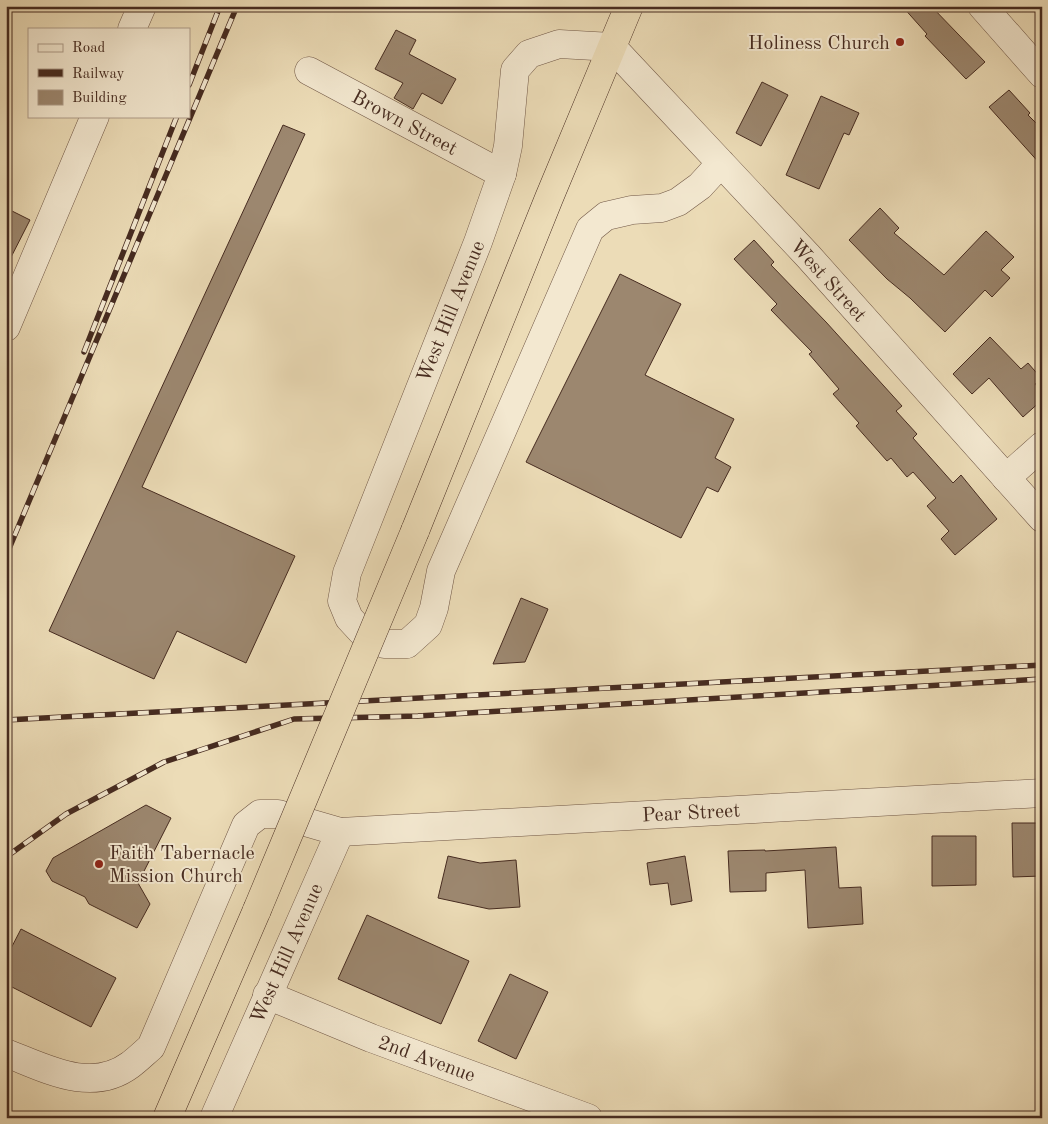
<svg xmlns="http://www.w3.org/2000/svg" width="1048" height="1124" font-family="'Old Standard TT',serif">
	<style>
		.building { fill: #9c876f; stroke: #462b20 }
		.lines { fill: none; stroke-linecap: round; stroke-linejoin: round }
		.minor-casing { stroke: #705746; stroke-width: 29 }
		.highway-casing { stroke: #462b20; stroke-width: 29 }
		.minor { stroke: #f3e8d0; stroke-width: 28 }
		.highway { stroke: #ecdcb7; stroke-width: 28 }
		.rail-casing { stroke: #462b20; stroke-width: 5.5 }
		.rail { stroke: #f3e8d0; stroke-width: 4; stroke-dasharray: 11; stroke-linecap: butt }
		.highway-bridge-casing { stroke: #462b20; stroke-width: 29; stroke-linecap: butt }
		.highway-bridge { stroke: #ecdcb7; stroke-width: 28 }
		.poi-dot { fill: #8f2418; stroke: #f3e8d0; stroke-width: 2 }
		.labels { text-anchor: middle; stroke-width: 4; stroke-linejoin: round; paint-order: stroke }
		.poi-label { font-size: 20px; fill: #462b20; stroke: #f3e8d0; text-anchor: end }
		.street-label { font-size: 20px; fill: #462b20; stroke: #f3e8d0 }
	</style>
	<rect width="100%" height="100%" fill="#ecdcb7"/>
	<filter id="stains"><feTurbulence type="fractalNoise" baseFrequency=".004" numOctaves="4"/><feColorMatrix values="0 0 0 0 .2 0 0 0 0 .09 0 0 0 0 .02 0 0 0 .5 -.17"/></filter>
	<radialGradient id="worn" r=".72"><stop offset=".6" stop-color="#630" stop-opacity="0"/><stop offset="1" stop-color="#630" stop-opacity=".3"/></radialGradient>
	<g class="building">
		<polygon points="902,6 931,6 985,62 966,79 925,36 927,34"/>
		<polygon points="396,30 416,40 409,54 456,79 442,104 422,93 413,109 394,98 403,83 375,69"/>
		<polygon points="762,82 788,95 761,146 736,133"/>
		<polygon points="1009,90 1030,113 1028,115 1042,129 1042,166 989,107"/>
		<polygon points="821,96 859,113 849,135 844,133 819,189 786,175"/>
		<polygon points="283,125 305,134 142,487 295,556 246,663 177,631 154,679 49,631"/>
		<polygon points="6,208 30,220 6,267"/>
		<polygon points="880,208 899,228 894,233 944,275 986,231 1014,257 1001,270 1010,278 992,297 985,290 945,332 910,298 887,279 849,240"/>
		<polygon points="754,240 774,262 771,265 826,322 902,406 896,411 917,434 913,438 953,483 961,475 997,519 955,555 941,539 949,531 927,506 936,498 913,472 907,477 891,458 887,461 856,426 859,423 833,394 839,389 809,354 812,352 771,310 777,304 734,259"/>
		<polygon points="620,274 681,304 645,375 734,419 715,458 731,467 718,492 707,487 681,538 526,462"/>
		<polygon points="990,337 1021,369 1028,363 1041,378 1035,384 1042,392 1042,400 1023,417 989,378 972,394 953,374"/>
		<polygon points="521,598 548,609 525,662 493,664"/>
		<polygon points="146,805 171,818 138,883 150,904 137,928 89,904 85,897 52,881 46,871 53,858"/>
		<polygon points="1012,823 1042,823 1042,876 1013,877"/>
		<polygon points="932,836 976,836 976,885 932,886"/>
		<polygon points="836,847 839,888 861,887 863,924 808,928 805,870 766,873 766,891 730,892 728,851 765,850 765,851"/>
		<polygon points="448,856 480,863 516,860 520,907 489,909 438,898"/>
		<polygon points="685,856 692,901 671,905 668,883 650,885 647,863"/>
		<polygon points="367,915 469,961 441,1024 338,979"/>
		<polygon points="21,929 116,978 91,1027 6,984 6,958"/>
		<polygon points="510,974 548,992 516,1059 478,1041"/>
	</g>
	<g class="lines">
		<defs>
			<g id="minor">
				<polyline points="982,6 1042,74"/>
				<polyline points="132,29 142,6"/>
				<polyline points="309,71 502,174"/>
				<polyline points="721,163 700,186 678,202 662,208 632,210 606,216 590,229 441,571 434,608 428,625 407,644 384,644 361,631 349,618 342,601 347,573 478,242 502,174 508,146 515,70 529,54 559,44 612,47 808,256 1042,518"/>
				<polyline points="6,327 95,116"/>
				<polyline points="1006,478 1042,446"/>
				<polyline points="267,995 371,1038 588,1118"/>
				<path d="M6 1053C45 1068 91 1094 130 1065 137 1060 144 1053 151 1047L246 825 260 814H278L340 832 1042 793"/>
				<polyline points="214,1118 340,832"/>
			</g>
			<g id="highway">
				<polyline points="415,531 549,198 629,6"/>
				<polyline points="167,1118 257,910"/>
			</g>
		</defs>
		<use href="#minor" class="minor-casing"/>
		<use href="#highway" class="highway-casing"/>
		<use href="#minor" class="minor"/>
		<use href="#highway" class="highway"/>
		<defs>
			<g id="rail">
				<polyline points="189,85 220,6"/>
				<polyline points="84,352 177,116"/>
				<polyline points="6,556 237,6"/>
				<polyline points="6,720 1042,665"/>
				<polyline points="6,857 66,814 164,762 294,719 418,716 1042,679"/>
			</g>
		</defs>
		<use href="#rail" class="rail-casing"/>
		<use href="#rail" class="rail"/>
		<defs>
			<polyline id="highway-bridge" points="257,910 415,531"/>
		</defs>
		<use href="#highway-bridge" class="highway-bridge-casing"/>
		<use href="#highway-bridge" class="highway-bridge"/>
	</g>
	<g class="poi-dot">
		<circle cx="900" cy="42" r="5"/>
		<circle cx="99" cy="864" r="5"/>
	</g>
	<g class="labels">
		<g class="poi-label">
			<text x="890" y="49">Holiness Church</text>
			<text x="109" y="859" text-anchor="start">Faith Tabernacle<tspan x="109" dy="23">Mission Church</tspan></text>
		</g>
		<g class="street-label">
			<text transform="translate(405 122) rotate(28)" y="7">Brown Street</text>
			<text transform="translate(829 280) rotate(48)" y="7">West Street</text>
			<text transform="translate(450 311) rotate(-68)" y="7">West Hill Avenue</text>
			<text transform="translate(691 812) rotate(-3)" y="7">Pear Street</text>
			<text transform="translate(286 953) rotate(-66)" y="7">West Hill Avenue</text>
			<text transform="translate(427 1058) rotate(20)" y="7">2nd Avenue</text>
		</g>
	</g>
	<rect width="1048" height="1124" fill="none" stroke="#ecdcb7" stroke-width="25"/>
	<rect x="8" y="8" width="1033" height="1109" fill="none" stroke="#462b20" stroke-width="2.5"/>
	<rect x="12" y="12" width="1023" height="1099" fill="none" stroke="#462b20"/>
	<rect x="28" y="28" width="162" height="90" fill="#f3e8d0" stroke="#ae9c8a"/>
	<rect x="38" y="44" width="25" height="8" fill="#f3e8d0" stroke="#ae9c8a"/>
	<text x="72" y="52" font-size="15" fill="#462b20">Road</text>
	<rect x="38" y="69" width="25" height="8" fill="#462b20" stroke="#ae9c8a"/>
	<text x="72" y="78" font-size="15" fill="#462b20">Railway</text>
	<rect x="38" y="90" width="25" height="15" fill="#9c876f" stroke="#ae9c8a"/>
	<text x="72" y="102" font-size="15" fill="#462b20">Building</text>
	<rect width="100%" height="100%" filter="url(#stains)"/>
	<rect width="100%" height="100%" fill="url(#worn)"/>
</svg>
